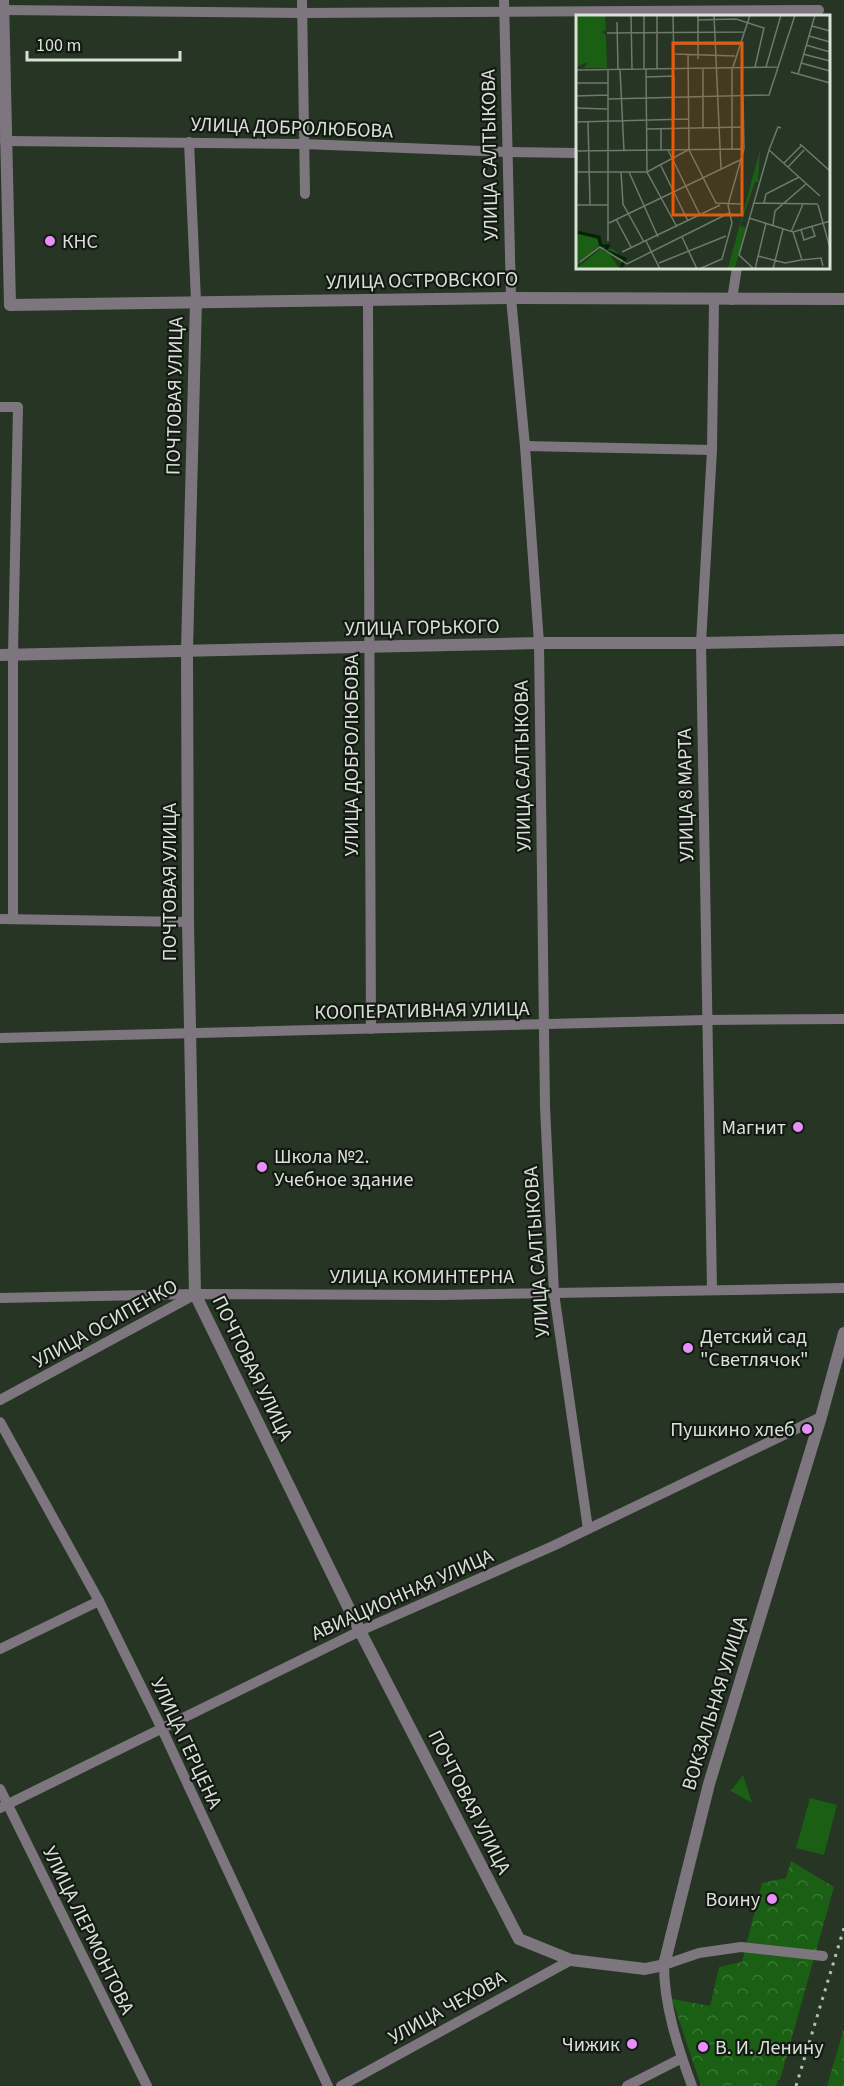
<svg xmlns="http://www.w3.org/2000/svg" width="844" height="2086" font-family="'Source Sans 3',sans-serif">
	<style>
		.forest { fill: url(#forest-crowns) }
		.pitch { fill: #1b5f14 }
		.lines { fill: none; stroke-linecap: round; stroke-linejoin: round }
		.minor { stroke: #7e767f; stroke-width: 10 }
		.tertiary { stroke: #7e767f; stroke-width: 12 }
		.rail { stroke: #b6c1b5; stroke-width: 3; stroke-dasharray: 3 6; stroke-linecap: butt }
		.poi-dot { fill: #ea8dfd; stroke: #141a13; stroke-width: 2 }
		.labels { text-anchor: middle; stroke-width: 4.5; stroke-linejoin: round; paint-order: stroke }
		.street-label { font-size: 20px; fill: #d8e2d7; stroke: #141a13 }
		.poi-label { font-size: 20px; fill: #d8e2d7; stroke: #141a13; text-anchor: start }
		.inset-river { fill: none; stroke: #012500; stroke-width: 3 }
		.inset-road { fill: none; stroke: #6d7a6c; stroke-width: 1.5 }
		.view { fill: #e8590c; fill-opacity: 0.15; stroke: #e8590c; stroke-width: 3 }
		.inset-edge { fill: none; stroke: #d8e2d7; stroke-width: 3 }
	</style>
	<defs>
		<pattern id="forest-crowns" width="20" height="18" patternUnits="userSpaceOnUse" patternTransform="scale(1.5)"><rect width="20" height="18" fill="#1b5f14"/><path d="M2 6a3 3 0 1 1 6 0M12 15a3 3 0 1 1 6 0" fill="none" stroke="#3b7635"/></pattern>
	</defs>
	<rect width="100%" height="100%" fill="#263524"/>
	<g class="forest">
		<polygon points="743,1775 752,1803 731,1791"/>
		<polygon points="791,1861 834,1887 780,2080 778,2080 776,2086 701,2086 672,1999 710,2006 719,1967 742,1962 762,1883 786,1878"/>
		<polygon points="844,2029 844,2086 827,2086"/>
	</g>
	<polygon class="pitch" points="810,1798 837,1805 824,1855 796,1848"/>
	<g class="lines">
		<g class="minor">
			<polyline points="302,0 305,194"/>
			<polyline points="504,0 511,298 525,446 539,643 545,1107 554,1293 588,1529"/>
			<polyline points="3,10 302,13 819,10"/>
			<polyline points="5,141 304,144 507,152 577,153"/>
			<polyline points="189,142 196,301"/>
			<polyline points="732,300 737,267"/>
			<polyline points="368,301 371,1029"/>
			<polyline points="0,407 18,407 13,654 13,919"/>
			<polyline points="525,446 712,450"/>
			<polyline points="0,919 188,922"/>
			<polyline points="0,1038 706,1020 844,1019"/>
			<polyline points="712,1290 701,643 712,450 714,300"/>
			<polyline points="0,1298 195,1294 441,1295 844,1288"/>
			<polyline points="0,1400 192,1296"/>
			<polyline points="0,1422 99,1601 162,1729 328,2086"/>
			<polyline points="0,1649 99,1601"/>
			<polyline points="0,1789 147,2086"/>
			<polyline points="0,1808 360,1631 553,1546 821,1417"/>
			<polyline points="341,2086 571,1960"/>
			<polyline points="627,2086 682,2058"/>
			<path d="M692 2086C678 2048 664 2006 664 1965L699 1953 741 1947 823 1956"/>
		</g>
		<g class="tertiary">
			<polyline points="3,0 10,305 511,298 844,299"/>
			<polyline points="196,301 187,650 188,922 195,1294 360,1631 519,1939 571,1960 645,1969 664,1965 709,1784 821,1417 844,1333"/>
			<polyline points="0,655 539,643 701,643 844,640"/>
		</g>
		<polyline class="rail" points="796,2086 844,1928"/>
	</g>
	<g class="poi-dot">
		<circle cx="50" cy="241" r="6"/>
		<circle cx="798" cy="1127" r="6"/>
		<circle cx="262" cy="1167" r="6"/>
		<circle cx="688" cy="1348" r="6"/>
		<circle cx="807" cy="1429" r="6"/>
		<circle cx="772" cy="1899" r="6"/>
		<circle cx="632" cy="2044" r="6"/>
		<circle cx="703" cy="2047" r="6"/>
	</g>
	<g class="labels">
		<g class="street-label">
			<text transform="translate(292 127) rotate(2)" y="7">УЛИЦА ДОБРОЛЮБОВА</text>
			<text transform="translate(489 155) rotate(-91)" y="7">УЛИЦА САЛТЫКОВА</text>
			<text transform="translate(422 280) rotate(-1)" y="7">УЛИЦА ОСТРОВСКОГО</text>
			<text transform="translate(174 396) rotate(-89)" y="7">ПОЧТОВАЯ УЛИЦА</text>
			<text transform="translate(422 627) rotate(-1)" y="7">УЛИЦА ГОРЬКОГО</text>
			<text transform="translate(351 755) rotate(-90)" y="7">УЛИЦА ДОБРОЛЮБОВА</text>
			<text transform="translate(522 766) rotate(-91)" y="7">УЛИЦА САЛТЫКОВА</text>
			<text transform="translate(685 795) rotate(-91)" y="7">УЛИЦА 8 МАРТА</text>
			<text transform="translate(169 882) rotate(-90)" y="7">ПОЧТОВАЯ УЛИЦА</text>
			<text transform="translate(422 1010) rotate(-1)" y="7">КООПЕРАТИВНАЯ УЛИЦА</text>
			<text transform="translate(536 1252) rotate(-94)" y="7">УЛИЦА САЛТЫКОВА</text>
			<text x="422" y="1283">УЛИЦА КОМИНТЕРНА</text>
			<text transform="translate(105 1323) rotate(-29)" y="7">УЛИЦА ОСИПЕНКО</text>
			<text transform="translate(253 1368) rotate(64)" y="7">ПОЧТОВАЯ УЛИЦА</text>
			<text transform="translate(402 1594) rotate(-24)" y="7">АВИАЦИОННАЯ УЛИЦА</text>
			<text transform="translate(714 1703) rotate(-73)" y="7">ВОКЗАЛЬНАЯ УЛИЦА</text>
			<text transform="translate(187 1743) rotate(65)" y="7">УЛИЦА ГЕРЦЕНА</text>
			<text transform="translate(470 1802) rotate(63)" y="7">ПОЧТОВАЯ УЛИЦА</text>
			<text transform="translate(89 1930) rotate(64)" y="7">УЛИЦА ЛЕРМОНТОВА</text>
			<text transform="translate(447 2007) rotate(-29)" y="7">УЛИЦА ЧЕХОВА</text>
		</g>
		<g class="poi-label">
			<text x="62" y="248">КНС</text>
			<text x="786" y="1134" text-anchor="end">Магнит</text>
			<text x="274" y="1163">Школа №2.<tspan x="274" dy="23">Учебное здание</tspan></text>
			<text x="700" y="1343">Детский сад<tspan x="700" dy="23">"Светлячок"</tspan></text>
			<text x="795" y="1436" text-anchor="end">Пушкино хлеб</text>
			<text x="760" y="1906" text-anchor="end">Воину</text>
			<text x="620" y="2051" text-anchor="end">Чижик</text>
			<text x="715" y="2054">В. И. Ленину</text>
		</g>
	</g>
	<g transform="translate(576 15)">
		<rect width="254" height="254" fill="#263524"/>
		<path d="M0 218 21 224 23 231 0 252Z" fill="#1b5f14"/>
		<path d="M0 0H29L30 15 26 17 30 20 31 53H8L12 47 0 52ZM184 135 182 167H179L164 211 170 213 159 253H152ZM29 230V234H37L48 245 47 248 34 240 43 253 0 254Z" fill="#1b5f14"/>
		<path class="inset-river" d="M0 217 23 222 25 231H32L29 235 49 244 45 253 49 254"/>
		<path class="inset-road" d="M55 0 56 54M97 0 98 53M138 0 145 154M122 5 160 4 188 13 179 52M41 7 42 54M236 11 254 16M31 18 169 17M233 21 254 27M97 29H164M230 30 254 37M97 39 159 41M112 39 113 135 140 188 165 189M227 39 254 46M122 44V0M225 48 254 56M157 52 174 0M190 52 205 0M127 53V113M68 54V0M70 54 71 157 101 212M81 54V0M0 55 203 52M32 55V226M44 55 48 136M215 57 254 68M222 59 239 0M70 62 98 61V104M0 68H32M0 81 32 80M32 84 193 80 219 0M0 93 31 94M12 106 14 190M0 107 112 104M71 114 167 112M85 114V135M224 129 254 156M156 134V53M92 135 124 200M193 135 244 181M0 136 167 134M208 148 226 130M84 149 112 206M212 152 228 135M0 157H71L112 135M45 157 47 189 68 227M53 157 82 222M178 188 242 189M188 188 190 179 223 162M0 190H32M242 190 254 233M173 203 217 217 254 206M0 204 1 136M40 204 55 232M33 208 164 145M197 210 199 196 230 169M225 215 228 225 239 221 236 212M215 217 227 189M217 217 226 245 245 243 247 251M106 222 121 254M70 226 84 254M46 237 144 190M182 241 209 248 225 245M4 247 24 232 51 249 153 198M83 248 150 221M123 254 146 244 156 208 152 190 168 134 167 81M178 254 163 240 193 135 202 112 205 113M179 254 190 208M197 254 207 214"/>
		<path class="view" d="M97 28H166V200H97Z"/>
		<rect width="254" height="254" class="inset-edge"/>
	</g>
	<path d="M27 51v9h153v-9" fill="none" stroke="#d8e2d7" stroke-width="3"/>
	<text x="36" y="51" font-size="18" fill="#d8e2d7" stroke="#141a13" stroke-width="4.5" paint-order="stroke">100 m</text>
</svg>
